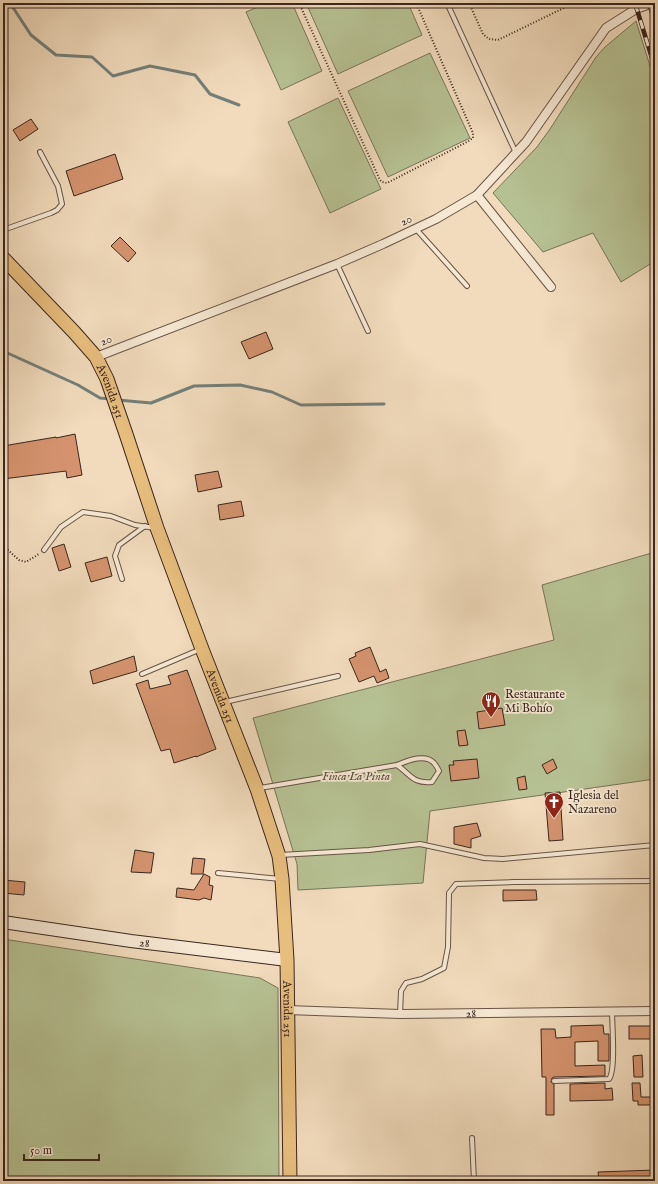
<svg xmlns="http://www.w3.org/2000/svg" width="658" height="1184" font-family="'IM FELL English',serif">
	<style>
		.green { fill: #b6c193; stroke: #787458 }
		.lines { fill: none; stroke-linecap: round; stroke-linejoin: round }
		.stream { stroke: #747f79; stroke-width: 3 }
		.building { fill: #d4936e; stroke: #3a271e }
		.lane-casing { stroke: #685446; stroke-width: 6 }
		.street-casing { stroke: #685446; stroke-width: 10 }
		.secondary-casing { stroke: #3a271e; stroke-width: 14 }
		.primary-casing { stroke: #3a271e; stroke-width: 15 }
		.path { stroke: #3a271e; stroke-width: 2; stroke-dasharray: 1 2; stroke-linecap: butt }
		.lane { stroke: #f6e8d3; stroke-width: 4 }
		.street { stroke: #f6e8d3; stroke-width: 8 }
		.secondary { stroke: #f6e8d3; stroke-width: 12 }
		.primary { stroke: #e8be7e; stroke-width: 13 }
		.rail-casing { stroke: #3a271e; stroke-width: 4.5 }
		.rail { stroke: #f6e8d3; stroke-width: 3; stroke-dasharray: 9; stroke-linecap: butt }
		.labels { text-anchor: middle; stroke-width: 3.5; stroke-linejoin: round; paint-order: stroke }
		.street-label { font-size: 12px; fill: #3a271e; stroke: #f6e8d3 }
		.poi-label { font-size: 12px; fill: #3a271e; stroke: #f6e8d3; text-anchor: start }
		.park-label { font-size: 12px; font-style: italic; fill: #594e3b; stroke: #f6e8d3 }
	</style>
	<rect width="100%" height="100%" fill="#f1dbbc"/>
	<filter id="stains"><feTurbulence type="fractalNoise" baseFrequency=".005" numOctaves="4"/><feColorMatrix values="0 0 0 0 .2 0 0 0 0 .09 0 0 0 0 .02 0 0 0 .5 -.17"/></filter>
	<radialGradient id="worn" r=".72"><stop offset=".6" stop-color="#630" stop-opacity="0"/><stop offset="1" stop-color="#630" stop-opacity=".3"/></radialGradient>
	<g class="green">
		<polygon points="267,3 292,3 322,71 281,90 246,12"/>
		<polygon points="306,3 408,3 422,35 338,74"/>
		<polygon points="636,21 655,82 655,261 621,282 593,233 543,252 493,193 537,147 550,129 596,57 605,47"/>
		<polygon points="430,53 470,138 388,177 348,91"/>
		<polygon points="338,98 381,189 330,213 288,122"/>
		<polygon points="655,552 655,779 430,811 423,883 298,890 297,864 253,718 554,640 542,585"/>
		<polygon points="3,939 260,978 278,988 279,1181 3,1181"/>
	</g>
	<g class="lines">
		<g class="stream">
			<polyline points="10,3 31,35 56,55 92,57 113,76 150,66 195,75 210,94 239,105"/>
			<polyline points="3,351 78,385 100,398 111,399"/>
			<polyline points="118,400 151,403 194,386 240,385 272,392 301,405 384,404"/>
		</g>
	</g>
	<g class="building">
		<polygon points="31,119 38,129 20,141 13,130"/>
		<polygon points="115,154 123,179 74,196 66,171"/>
		<polygon points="120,237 136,253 128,262 111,246"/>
		<polygon points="266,332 273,349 249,359 241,342"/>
		<polygon points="75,434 82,475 67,478 66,471 3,479 3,446 56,437 56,438"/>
		<polygon points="218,471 222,487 198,492 195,475"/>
		<polygon points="241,501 244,516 220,520 218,505"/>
		<polygon points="64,544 71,567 59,571 52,548"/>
		<polygon points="107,557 112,576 91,582 85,563"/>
		<polygon points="370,647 380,672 386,669 389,678 377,683 374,676 359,682 349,659 356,656 355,653"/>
		<polygon points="134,656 137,671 93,684 90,671"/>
		<polygon points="187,670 216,749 196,757 196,756 174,763 170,749 161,751 136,684 148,680 150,689 171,684 168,676"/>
		<polygon points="502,708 505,725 479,729 477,712"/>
		<polygon points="465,730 468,745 459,746 457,731"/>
		<polygon points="477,759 479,778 451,781 449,765 454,765 453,761"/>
		<polygon points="553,759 557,768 547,774 542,765"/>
		<polygon points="525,776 527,789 519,790 517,778"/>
		<polygon points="560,792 563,840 549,841 545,793"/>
		<polygon points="477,823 481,836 471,839 471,848 454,844 454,827"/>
		<polygon points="135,850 154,853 151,873 131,872"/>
		<polygon points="193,858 205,859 203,874 191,874"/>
		<polygon points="204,874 210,877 209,885 213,886 211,900 204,898 199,900 176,897 177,888 194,890"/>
		<polygon points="3,880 25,882 24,895 3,893"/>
		<polygon points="503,890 536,890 537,900 503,901"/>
		<polygon points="603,1025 604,1034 609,1034 609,1061 598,1061 598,1041 575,1042 575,1066 605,1065 605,1076 554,1077 552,1078 551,1082 554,1084 554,1115 546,1115 546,1077 542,1077 541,1029 555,1029 556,1038 571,1037 571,1026"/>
		<rect x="629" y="1026" width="23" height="13"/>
		<polygon points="642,1055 643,1077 634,1077 633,1056"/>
		<polygon points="605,1083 605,1089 612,1088 613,1100 570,1101 570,1084"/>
		<polygon points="632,1083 640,1083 641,1097 653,1097 653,1105 638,1105 638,1101 633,1101"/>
		<polygon points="655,1170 655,1181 599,1181 598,1172"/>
	</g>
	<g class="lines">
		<defs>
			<g id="lane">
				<polyline points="447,3 516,153"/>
				<polyline points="416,229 434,249 467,286"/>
				<polyline points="3,230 51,213 57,210 62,204 58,186 40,152"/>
				<polyline points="337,264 368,331"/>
				<polyline points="44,550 61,527 83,512 111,516 135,525 155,528"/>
				<polyline points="122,579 115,556 119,545 145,526"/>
				<polyline points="142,674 201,649"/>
				<polyline points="225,702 338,676"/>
				<path d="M260 788 397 765C407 761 425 753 434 763 436 765 438 769 439 771L432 782C413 784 411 775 397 765"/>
				<polyline points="280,855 369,850 420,844 484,858 503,859 655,845"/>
				<polyline points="218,873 281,879"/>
				<polyline points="400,1014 401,991 406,983 422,979 444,968 448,947 449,893 456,884 514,882 655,881"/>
				<path d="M554 1081 609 1079C616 1071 612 1024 612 1011"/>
				<polyline points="472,1138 474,1181"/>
			</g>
			<g id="street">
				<polyline points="477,195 551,287"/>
				<polyline points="96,357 337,264 383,244 436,219 477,195 526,142 606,28 636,9 653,3"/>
				<path id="s1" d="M287 1010 400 1014 655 1011"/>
			</g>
			<g id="secondary">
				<path id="s2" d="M3 922 131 941 287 960"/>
			</g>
			<g id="primary">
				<path id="s3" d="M3 258 74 332 96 357 107 379 126 434 157 528 202 649 257 789 279 856 282 879 287 960 290 1181"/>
			</g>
		</defs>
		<use href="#lane" class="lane-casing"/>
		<use href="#street" class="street-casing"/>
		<use href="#secondary" class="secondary-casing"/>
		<use href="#primary" class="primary-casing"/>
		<g class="path">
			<polyline points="299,3 380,180 382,182 387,183 467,142 473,138 473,133 416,3"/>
			<polyline points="469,3 483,34 489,39 498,40 574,3"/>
			<polyline points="3,554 8,550 19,560 26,562 39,554"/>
		</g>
		<use href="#lane" class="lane"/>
		<use href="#street" class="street"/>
		<use href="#secondary" class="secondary"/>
		<use href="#primary" class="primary"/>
		<defs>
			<g id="rail">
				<polyline points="635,3 655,68"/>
				<polyline points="649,3 655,22"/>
			</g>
		</defs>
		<use href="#rail" class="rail-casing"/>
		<use href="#rail" class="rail"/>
	</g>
	<defs>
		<symbol id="restaurant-pin" viewBox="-11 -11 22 30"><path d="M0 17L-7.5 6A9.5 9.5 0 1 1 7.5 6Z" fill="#8f2418" stroke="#f6e8d3"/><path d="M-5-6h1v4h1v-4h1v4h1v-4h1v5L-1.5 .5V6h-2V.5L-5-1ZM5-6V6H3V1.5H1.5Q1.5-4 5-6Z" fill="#fff"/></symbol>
		<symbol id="church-pin" viewBox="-11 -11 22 30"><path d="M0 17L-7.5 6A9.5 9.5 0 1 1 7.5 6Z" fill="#8f2418" stroke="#f6e8d3"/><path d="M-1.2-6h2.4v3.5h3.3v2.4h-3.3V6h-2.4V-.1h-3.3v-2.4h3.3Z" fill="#fff"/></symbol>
	</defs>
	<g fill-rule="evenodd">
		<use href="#restaurant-pin" x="480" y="690" width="22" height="30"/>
		<use href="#church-pin" x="543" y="791" width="22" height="30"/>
	</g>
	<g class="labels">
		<g class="street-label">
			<text transform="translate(406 220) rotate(-25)" y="4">20</text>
			<text transform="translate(106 340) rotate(-21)" y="4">20</text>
			<text dy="4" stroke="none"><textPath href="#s3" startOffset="173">Avenida 251</textPath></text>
			<text dy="4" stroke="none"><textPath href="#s3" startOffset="497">Avenida 251</textPath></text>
			<text dy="4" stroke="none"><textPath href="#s2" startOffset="143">28</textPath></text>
			<text dy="4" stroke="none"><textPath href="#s3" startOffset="821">Avenida 251</textPath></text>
			<text dy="4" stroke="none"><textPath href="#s1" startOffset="184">28</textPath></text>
		</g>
		<g class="poi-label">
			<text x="505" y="698">Restaurante<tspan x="505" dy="14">Mi Bohío</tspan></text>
			<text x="568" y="799">Iglesia del<tspan x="568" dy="14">Nazareno</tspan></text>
		</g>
		<g class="park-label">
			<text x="356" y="780">Finca La Pinta</text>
		</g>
	</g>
	<rect width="658" height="1184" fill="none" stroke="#f1dbbc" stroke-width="16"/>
	<rect x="4" y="4" width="650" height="1176" fill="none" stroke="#3a271e" stroke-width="2"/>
	<rect x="8" y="8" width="642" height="1168" fill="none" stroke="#3a271e"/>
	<path d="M24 1154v6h75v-6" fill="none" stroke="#3a271e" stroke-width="2"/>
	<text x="30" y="1154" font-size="12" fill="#3a271e" stroke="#f6e8d3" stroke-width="3" paint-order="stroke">50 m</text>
	<rect width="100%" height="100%" filter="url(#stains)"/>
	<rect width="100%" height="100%" fill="url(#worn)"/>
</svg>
